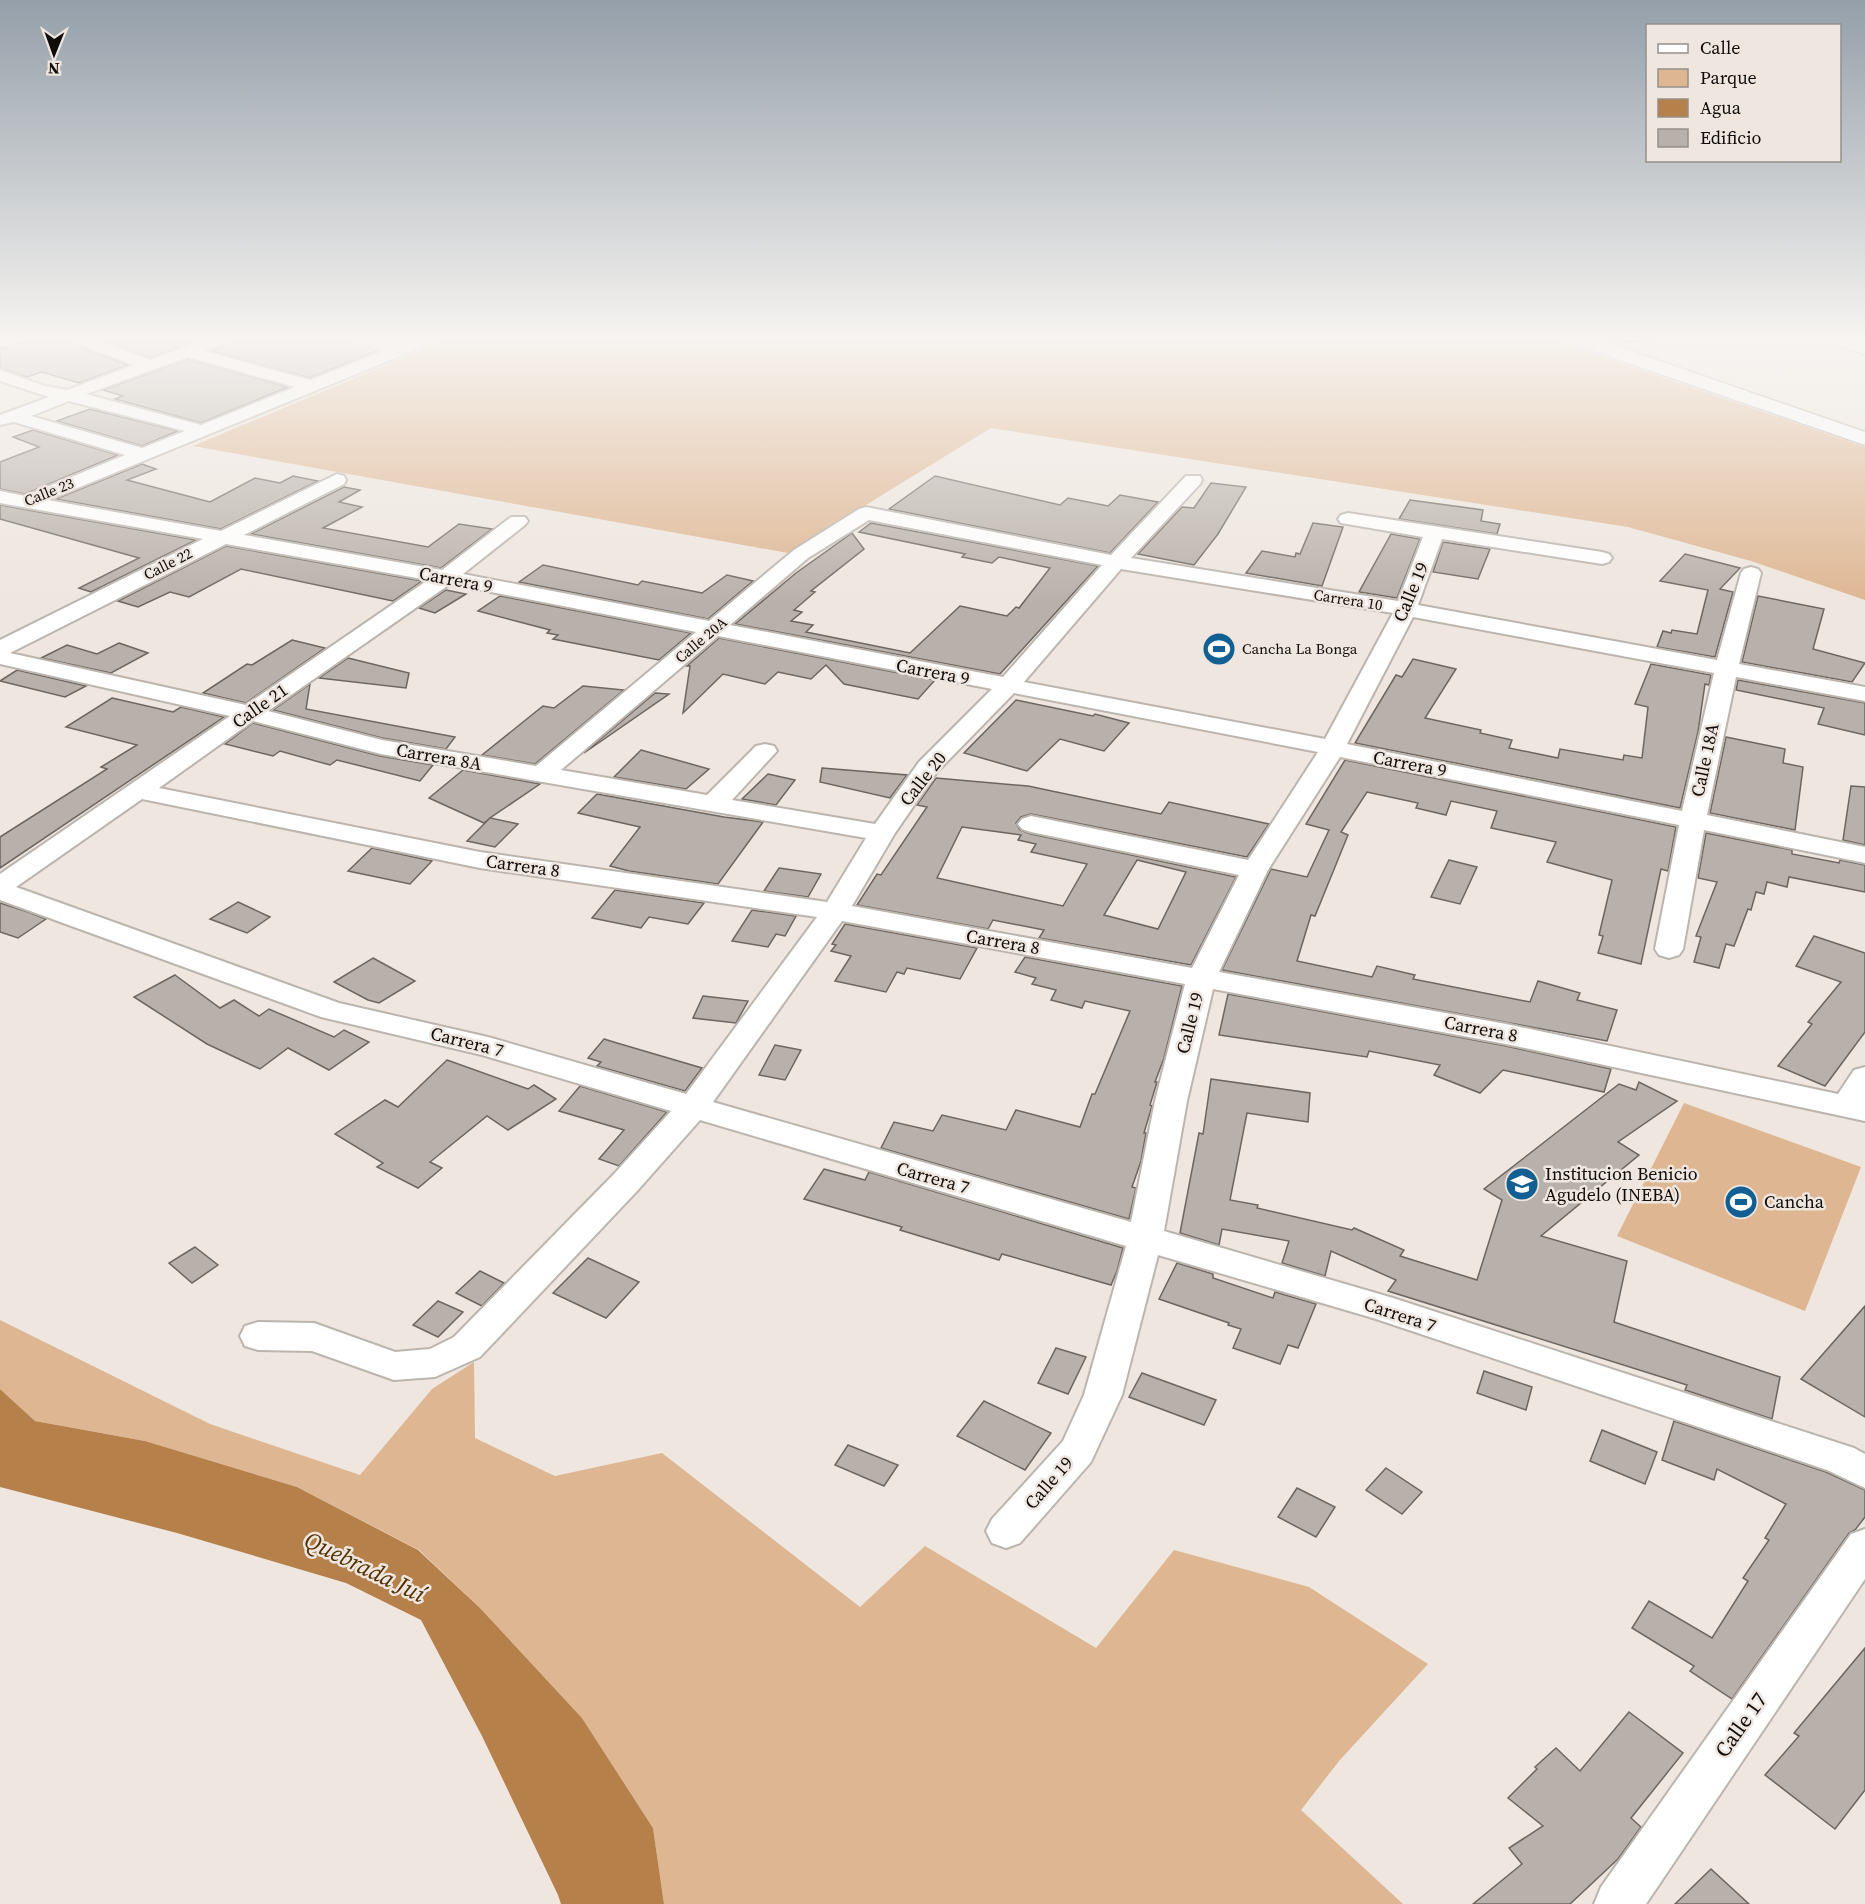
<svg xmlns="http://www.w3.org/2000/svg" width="1865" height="1904" font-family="'Source Serif 4',serif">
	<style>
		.green { fill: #deb692 }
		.water { fill: #b6804b }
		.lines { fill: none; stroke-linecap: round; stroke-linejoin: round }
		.stream { stroke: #b6804b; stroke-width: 6 }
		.building { fill: #b8b0aa; stroke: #6d6660; stroke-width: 1.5; fill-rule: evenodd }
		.street-casing { stroke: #bcb5ae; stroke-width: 4 }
		.secondary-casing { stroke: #bcb5ae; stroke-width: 3 }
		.street { fill: #fff; fill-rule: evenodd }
		.secondary { fill: #fff; fill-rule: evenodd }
		.labels { text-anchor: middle; stroke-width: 5; stroke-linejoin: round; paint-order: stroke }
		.far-street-label { font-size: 15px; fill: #0f0c0a; stroke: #eee6df }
		.far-poi-label { font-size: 15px; fill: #0f0c0a; stroke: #eee6df; text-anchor: start }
		.street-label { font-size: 18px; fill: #0f0c0a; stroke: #eee6df }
		.poi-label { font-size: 18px; fill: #0f0c0a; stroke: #eee6df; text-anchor: start }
		.near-street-label { font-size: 21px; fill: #0f0c0a; stroke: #eee6df }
		.near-water-label { font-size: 24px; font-style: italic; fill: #553004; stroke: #eee6df }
	</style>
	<rect width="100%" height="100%" fill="#eee6df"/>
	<g class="green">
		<polygon points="453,337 1546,337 1865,447 1865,600 1751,561 1628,527 991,428 788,553 193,446"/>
		<polygon points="1684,1103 1861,1167 1805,1311 1617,1236"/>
		<polygon points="0,1320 210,1424 360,1475 432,1389 474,1362 475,1438 555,1476 662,1453 860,1607 925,1546 1096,1648 1174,1550 1309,1587 1428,1664 1339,1761 1301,1810 1403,1904 664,1904 653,1828 582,1718 480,1608 419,1550 297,1487 145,1441 35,1421 0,1389"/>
	</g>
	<polygon class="water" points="0,1389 35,1421 145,1441 297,1487 418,1550 480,1608 582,1718 653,1828 664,1904 561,1904 558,1895 482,1736 421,1620 346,1583 177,1533 0,1487"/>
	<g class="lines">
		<polyline class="stream" points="1602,337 1626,340 1673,337"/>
	</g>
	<g class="building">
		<polygon points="43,337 65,337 68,342 128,365 79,383 42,372 27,377 0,368 0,349"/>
		<polygon points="96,337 206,337 150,358"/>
		<polygon points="238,337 342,337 345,342 379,350 310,378 211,351 235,342"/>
		<polygon points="188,359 288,387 201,423 115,399 123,396 103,390"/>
		<polygon points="90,409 178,431 142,446 57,421"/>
		<polygon points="33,430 118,455 25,494 0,489 0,462 39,447 13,437"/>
		<polygon points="142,464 156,469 127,480 210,502 255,478 280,483 293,476 318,481 221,529 56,499"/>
		<polygon points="935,476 1060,505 1068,498 1108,506 1120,495 1158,502 1110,553 889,509"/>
		<polygon points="1211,483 1246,487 1218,534 1194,565 1138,554 1182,507 1194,508"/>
		<polygon points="344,487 360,490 339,502 362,507 323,528 428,547 459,524 492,529 441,568 251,534"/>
		<polygon points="1410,500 1483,510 1481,521 1500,524 1497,534 1399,519"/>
		<polygon points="0,505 196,540 91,592 79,588 139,558 0,519"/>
		<polygon points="871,523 1098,566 1000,674 735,624 796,573 852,533 864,549 811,591 815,592 794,610 802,612 791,621 813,625 806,632 910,653 960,606 1007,616 1016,607 1019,608 1050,568 999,557 992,563 962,557 965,554 859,532"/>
		<polygon points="1313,523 1343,527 1322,586 1246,573 1262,551 1295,557 1296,553 1300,554"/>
		<polygon points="1391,534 1420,539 1397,598 1359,592"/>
		<polygon points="1443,542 1490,549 1478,579 1433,572"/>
		<polygon points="226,546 422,581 393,601 241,569 189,597 170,592 138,607 118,601"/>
		<polygon points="1685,554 1740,568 1720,589 1733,592 1715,657 1657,647 1663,631 1671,633 1672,630 1697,634 1708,590 1660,581"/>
		<polygon points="543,565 638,585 642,581 702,593 727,575 753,581 708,619 519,582"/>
		<polygon points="446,590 466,594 435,613 419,608"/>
		<polygon points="500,596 691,633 659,660 553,639 558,635 547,633 550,630 478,611"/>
		<polygon points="1758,596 1824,609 1813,649 1865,663 1852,682 1742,662"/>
		<polygon points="719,638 935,680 918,699 844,684 826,665 811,679 778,672 765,684 723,674 683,713 690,666 687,666"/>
		<polygon points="292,640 325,648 246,703 203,693 247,664 252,665"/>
		<polygon points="119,643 148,653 111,673 41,658 67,645 97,654"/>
		<polygon points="348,658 409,673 406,688 319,678"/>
		<polygon points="1413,659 1456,669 1425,718 1481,730 1480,733 1512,740 1509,748 1558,758 1560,749 1623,760 1624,755 1642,758 1648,707 1635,704 1651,664 1711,675 1709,685 1705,684 1698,732 1680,808 1355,743 1396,675 1402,677"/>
		<polygon points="17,670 86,686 65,697 0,681"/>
		<polygon points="1738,680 1865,703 1865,735 1818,724 1824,708 1736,690"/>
		<polygon points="310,684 306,709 455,737 446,749 382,738 273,710"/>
		<polygon points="583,686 624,690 535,764 482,755 543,706 554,708"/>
		<polygon points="655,693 669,694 584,753"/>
		<polygon points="112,698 173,712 181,707 224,717 0,868 0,837 107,769 101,767 137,745 66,727"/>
		<polygon points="1016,700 1093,716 1095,714 1129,723 1104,751 1060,739 1027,771 964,753"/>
		<polygon points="253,723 380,756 433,765 420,781 337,760 330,765 280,751 273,756 225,744"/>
		<polygon points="1726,737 1785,749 1783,763 1803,767 1795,830 1710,813"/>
		<polygon points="641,750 709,769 686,789 614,777"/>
		<polygon points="1345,760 1676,827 1668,871 1661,869 1641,964 1598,953 1603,936 1599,935 1612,880 1547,862 1556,842 1491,828 1497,811 1451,801 1446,815 1416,808 1418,803 1367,792 1341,832 1348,835 1315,916 1311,915 1297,961 1372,977 1377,966 1415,975 1413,979 1530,1002 1538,981 1580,993 1577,1000 1617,1010 1607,1041 1222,970 1271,869 1307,877 1329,830 1306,824"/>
		<polygon points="822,768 907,775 890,798 820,782"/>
		<polygon points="463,770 540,784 490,818 518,824 495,847 467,841 490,818 484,823 429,798"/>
		<polygon points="768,774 795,780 776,805 742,799"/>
		<path d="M936 778 1028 786 1161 814 1169 802 1269 824 1247 857 1031 814 1021 817 1016 823 1020 830 1031 834 1236 877 1191 965 1039 938 1044 930 993 920 988 929 857 905 877 874 881 875 927 807 917 805ZM962 827 1021 835 1018 840 1036 844 1031 852 1087 864 1063 906 937 878ZM1137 860 1186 872 1158 929 1104 915Z"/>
		<polygon points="1851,786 1865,787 1865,845 1843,840"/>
		<polygon points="597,794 724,817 763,822 718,884 629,871 610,866 640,827 578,813"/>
		<polygon points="1706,833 1792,850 1792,854 1839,863 1840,860 1865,865 1865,892 1789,877 1787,887 1767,882 1764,894 1756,892 1751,910 1748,909 1734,946 1726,944 1719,968 1694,962 1701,937 1696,936 1717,882 1698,878"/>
		<polygon points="372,848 432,861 410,884 348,871"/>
		<polygon points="1449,860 1477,867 1460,904 1431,897"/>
		<polygon points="779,868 821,874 808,897 764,891"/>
		<polygon points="615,890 704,903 688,924 649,917 641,928 592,918"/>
		<polygon points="238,902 270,917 247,933 210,919"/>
		<polygon points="0,903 28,912 46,919 18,938 0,932"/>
		<polygon points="752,910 796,916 785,936 776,934 768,947 732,941"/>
		<polygon points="845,924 977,948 960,979 907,968 904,974 897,972 886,992 835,981 851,956 831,951 836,945 832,944"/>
		<polygon points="1814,936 1865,953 1865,1032 1825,1086 1778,1066 1812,1024 1808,1022 1841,982 1796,966"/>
		<polygon points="1025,957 1182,986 1164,1058 1155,1082 1157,1082 1150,1105 1152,1106 1144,1133 1146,1133 1141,1161 1132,1187 1136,1188 1129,1219 881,1148 894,1122 933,1131 942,1115 1006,1130 1016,1110 1080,1127 1092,1094 1095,1094 1130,1011 1085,1001 1082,1008 1051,1000 1056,990 1032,984 1036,978 1015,972"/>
		<polygon points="373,958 415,981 379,1003 368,1000 334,982"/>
		<polygon points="175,975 220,1008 234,1000 259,1016 269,1009 334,1037 344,1030 369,1042 329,1070 288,1048 260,1069 207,1044 134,997"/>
		<polygon points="1228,994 1506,1046 1611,1069 1604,1092 1503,1070 1480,1093 1434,1075 1440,1065 1369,1051 1367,1057 1219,1035"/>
		<polygon points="703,996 748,1001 736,1023 693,1018"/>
		<polygon points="604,1039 617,1043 702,1068 685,1091 597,1066 601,1062 588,1058"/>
		<polygon points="775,1045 801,1050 785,1080 759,1075"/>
		<polygon points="447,1060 528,1089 534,1085 556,1099 508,1130 487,1116 430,1162 442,1168 418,1188 377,1167 383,1163 335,1134 385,1100 398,1107"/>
		<polygon points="1211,1079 1310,1093 1308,1122 1247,1113 1230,1200 1258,1205 1257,1208 1352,1230 1354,1228 1404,1250 1400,1256 1477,1280 1502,1200 1484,1189 1619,1084 1636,1090 1639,1082 1677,1101 1618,1142 1639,1155 1541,1236 1627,1261 1614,1322 1780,1377 1772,1419 1685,1390 1687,1385 1388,1291 1396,1280 1331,1251 1325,1276 1282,1263 1289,1241 1222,1229 1219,1245 1180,1233 1199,1133 1203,1134"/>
		<polygon points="580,1086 667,1112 619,1166 599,1159 624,1130 559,1111"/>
		<polygon points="824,1169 865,1180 869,1172 1123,1248 1117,1271 1111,1285 1002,1254 999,1260 900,1230 902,1227 804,1199"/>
		<polygon points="195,1247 218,1265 192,1283 169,1263"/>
		<polygon points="588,1258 639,1282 606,1318 553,1293"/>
		<polygon points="1177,1263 1213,1274 1213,1278 1273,1298 1275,1292 1316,1304 1298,1348 1288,1345 1280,1364 1233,1348 1241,1329 1228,1325 1229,1323 1159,1299"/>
		<polygon points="480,1271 504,1283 482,1306 456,1293"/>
		<polygon points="438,1301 463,1312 438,1337 413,1325"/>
		<polygon points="1865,1306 1865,1417 1801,1379"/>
		<polygon points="1056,1348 1086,1357 1068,1394 1038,1383"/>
		<polygon points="1484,1371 1532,1387 1526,1410 1477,1393"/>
		<polygon points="1142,1373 1216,1400 1204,1425 1129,1397"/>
		<polygon points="984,1401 1051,1433 1025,1470 957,1436"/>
		<polygon points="1674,1421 1826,1472 1865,1490 1865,1517 1855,1530 1849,1533 1732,1699 1690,1671 1694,1666 1632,1628 1649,1601 1712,1638 1748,1581 1743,1578 1769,1540 1765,1538 1786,1504 1717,1469 1714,1480 1662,1460"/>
		<polygon points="1602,1430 1657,1452 1645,1484 1590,1461"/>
		<polygon points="848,1445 898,1465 884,1486 835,1465"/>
		<polygon points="1386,1468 1422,1492 1402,1514 1366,1490"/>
		<polygon points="1297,1488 1335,1507 1316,1537 1278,1517"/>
		<polygon points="1865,1648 1865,1790 1835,1829 1765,1775 1799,1736 1794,1733"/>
		<polygon points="1629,1712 1683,1753 1631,1818 1641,1827 1618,1859 1570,1904 1473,1904 1522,1864 1509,1848 1543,1826 1508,1798 1537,1769 1535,1767 1556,1748 1580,1771"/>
		<polygon points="1711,1869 1749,1904 1675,1904"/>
	</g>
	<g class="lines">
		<defs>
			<g id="street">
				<path d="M67 337H90L150 360 213 337H236L234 340 204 351 310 380 386 350 346 340 344 337H373L402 344 418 337H440L438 340 410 352 48 500 221 531 337 474 344 476 346 480 344 484 244 535 442 570 511 517H525L528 521 525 525 463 574 709 621 794 550 859 509 866 507 1111 555 1186 476H1200L1202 480 1200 484 1131 558 1398 601 1423 537 1341 523 1338 519 1341 515 1348 513 1602 552 1609 554 1612 558 1609 562 1602 564 1442 539 1418 605 1717 660 1741 573 1744 569 1751 567 1758 569 1761 573 1739 664 1865 687V701L1736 677 1707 815 1865 847V863L1704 830 1683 949 1679 955 1669 958 1659 955 1655 949 1679 825 1340 757 1268 870 1219 972 1506 1024 1838 1094 1854 1070 1865 1067V1121L1506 1044 1213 989 1187 1101 1164 1231 1393 1298 1854 1448 1865 1454V1488L1827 1470 1373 1318 1158 1255 1122 1395 1096 1451 1091 1462 1020 1543 1006 1548 992 1543 986 1531 992 1519 1063 1441 1084 1395 1126 1246 700 1120 638 1190 480 1357 435 1377 394 1380 312 1351 258 1350 245 1346 240 1336 245 1326 258 1322 314 1323 395 1352 430 1349 454 1337 614 1174 671 1111 482 1055 321 1017 0 900V874L230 716 0 664V640L203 539 0 503V491L25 496 125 455 14 422 0 425V415L49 397 0 381V370L45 386 67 390 134 365 69 340ZM188 357 295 387 201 425 86 394ZM69 401 185 431 142 448 31 416ZM869 520 1102 565 1003 677 730 625 808 558ZM226 544 428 580 246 705 10 653ZM1121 569 1393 613 1325 739 1024 682ZM450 584 696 632 536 766 382 740 268 711ZM1413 617 1714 673 1682 811 1347 744ZM718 636 992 689 919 762 875 824 732 800 777 751 774 746 765 744 756 746 707 795 561 770ZM1014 693 1318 752 1248 860 1031 816 1022 819 1018 824 1022 829 1031 832 1239 875 1192 968 852 906 895 833 937 772ZM253 721 381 754 866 838 827 902 480 852 159 788ZM142 799 480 868 817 917 686 1094 488 1037 339 1003 16 887ZM842 921 1185 984 1155 1101 1131 1222 713 1102Z"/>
				<polygon points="1846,338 1865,344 1865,354 1840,346 1838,343 1840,340"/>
				<polygon points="1865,1529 1865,1579 1646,1904 1594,1904 1601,1887 1851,1534"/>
			</g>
			<polygon id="secondary" points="1563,337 1590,337 1865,432 1865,445 1565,341"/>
		</defs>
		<use href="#street" class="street-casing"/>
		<use href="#secondary" class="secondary-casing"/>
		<use href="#street" class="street"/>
		<use href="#secondary" class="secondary"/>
	</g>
	<linearGradient id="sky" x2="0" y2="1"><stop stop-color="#949fa9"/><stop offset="0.56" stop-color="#f7f4f1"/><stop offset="1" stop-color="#f7f4f1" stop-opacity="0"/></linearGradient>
	<rect width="1865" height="604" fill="url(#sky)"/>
	<defs>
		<symbol id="stadium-disc" viewBox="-11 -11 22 22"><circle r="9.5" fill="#126093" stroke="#eee6df"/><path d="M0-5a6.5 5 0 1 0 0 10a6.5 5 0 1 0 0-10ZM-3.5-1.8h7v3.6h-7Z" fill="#fff"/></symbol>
		<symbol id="school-disc" viewBox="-11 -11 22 22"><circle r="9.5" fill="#126093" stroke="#eee6df"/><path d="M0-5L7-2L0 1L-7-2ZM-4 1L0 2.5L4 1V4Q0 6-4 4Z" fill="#fff"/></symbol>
	</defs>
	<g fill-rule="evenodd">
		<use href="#stadium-disc" x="1200" y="630" width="38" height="38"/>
		<use href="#school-disc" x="1503" y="1165" width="38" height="38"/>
		<use href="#stadium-disc" x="1722" y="1183" width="38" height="38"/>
	</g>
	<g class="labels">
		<g class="far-street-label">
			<text transform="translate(49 492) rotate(-22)" y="5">Calle 23</text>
			<text transform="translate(168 564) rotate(-27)" y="5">Calle 22</text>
			<text transform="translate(1348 600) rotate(9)" y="5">Carrera 10</text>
			<text transform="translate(701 640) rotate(-40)" y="5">Calle 20A</text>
		</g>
		<g class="far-poi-label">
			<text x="1242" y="654">Cancha La Bonga</text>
		</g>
		<g class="street-label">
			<text transform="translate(456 580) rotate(11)" y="6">Carrera 9</text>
			<text transform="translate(1411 592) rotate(-67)" y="6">Calle 19</text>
			<text transform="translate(933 672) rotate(11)" y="6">Carrera 9</text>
			<text transform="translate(260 706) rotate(-35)" y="6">Calle 21</text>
			<text transform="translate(439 757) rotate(10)" y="6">Carrera 8A</text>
			<text transform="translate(1705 760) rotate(-78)" y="6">Calle 18A</text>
			<text transform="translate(1410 764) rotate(11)" y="6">Carrera 9</text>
			<text transform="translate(923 779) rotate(-52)" y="6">Calle 20</text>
			<text transform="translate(523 866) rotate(8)" y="6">Carrera 8</text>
			<text transform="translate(1003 942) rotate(10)" y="6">Carrera 8</text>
			<text transform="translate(1190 1023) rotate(-76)" y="6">Calle 19</text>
			<text transform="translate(1481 1029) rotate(11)" y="6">Carrera 8</text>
			<text transform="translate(467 1042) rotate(14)" y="6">Carrera 7</text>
			<text transform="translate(933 1178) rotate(16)" y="6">Carrera 7</text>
			<text transform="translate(1400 1315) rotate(18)" y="6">Carrera 7</text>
			<text transform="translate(1049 1483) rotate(-49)" y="6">Calle 19</text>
		</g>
		<g class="poi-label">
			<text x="1545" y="1180">Institucion Benicio<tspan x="1545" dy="21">Agudelo (INEBA)</tspan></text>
			<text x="1764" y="1208">Cancha</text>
		</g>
		<g class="near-street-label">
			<text transform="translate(1741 1725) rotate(-55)" y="7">Calle 17</text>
		</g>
		<g class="near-water-label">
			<text transform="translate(365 1567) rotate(26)" y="8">Quebrada Juí</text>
		</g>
	</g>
	<rect x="1646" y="24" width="195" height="138" fill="#eee6df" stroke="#958f8a" stroke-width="1.5"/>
	<rect x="1658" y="44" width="30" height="9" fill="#ffffff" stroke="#958f8a" stroke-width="1.5"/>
	<text x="1700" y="54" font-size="18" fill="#0f0c0a">Calle</text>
	<rect x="1658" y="69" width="30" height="18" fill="#deb692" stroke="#958f8a" stroke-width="1.5"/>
	<text x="1700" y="84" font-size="18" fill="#0f0c0a">Parque</text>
	<rect x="1658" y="99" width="30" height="18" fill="#b6804b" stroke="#958f8a" stroke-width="1.5"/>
	<text x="1700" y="114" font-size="18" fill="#0f0c0a">Agua</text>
	<rect x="1658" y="129" width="30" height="18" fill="#b8b0aa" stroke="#958f8a" stroke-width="1.5"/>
	<text x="1700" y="144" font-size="18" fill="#0f0c0a">Edificio</text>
	<g transform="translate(54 54) rotate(181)" stroke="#eee6df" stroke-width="4.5" paint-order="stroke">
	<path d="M0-4.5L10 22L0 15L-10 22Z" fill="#0f0c0a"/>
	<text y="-9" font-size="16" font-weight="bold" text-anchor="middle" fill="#0f0c0a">N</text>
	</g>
</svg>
